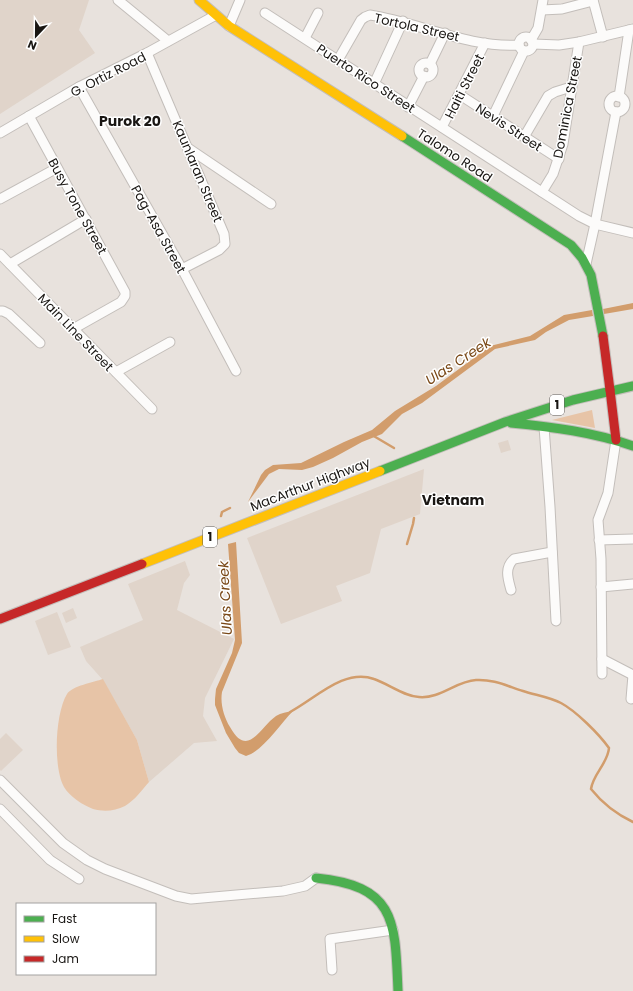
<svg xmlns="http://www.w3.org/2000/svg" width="633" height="991" font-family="Poppins,sans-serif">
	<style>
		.built { fill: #e0d4ca }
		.green { fill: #e7c4a7 }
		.water { fill: #d29d6c }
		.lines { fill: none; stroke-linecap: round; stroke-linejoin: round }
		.stream { stroke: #d29d6c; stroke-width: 2.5 }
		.street-casing { stroke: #c3beba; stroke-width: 11 }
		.fast-casing { stroke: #c3beba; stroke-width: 11 }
		.slow-casing { stroke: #c3beba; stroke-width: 11 }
		.jam-casing { stroke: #c3beba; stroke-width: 11 }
		.street { stroke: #fcfbfa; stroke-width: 9 }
		.fast { stroke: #4caf50; stroke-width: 9 }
		.slow { stroke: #ffc107; stroke-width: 9 }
		.jam { stroke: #c62828; stroke-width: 9 }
		.labels { text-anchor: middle; stroke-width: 3; stroke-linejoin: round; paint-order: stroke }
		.shield { fill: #fff; stroke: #5e5c5a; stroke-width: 1 }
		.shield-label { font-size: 12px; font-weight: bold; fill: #191613 }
		.street-label { font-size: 13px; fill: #191613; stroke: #fff }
		.neighbourhood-label { font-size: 14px; font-weight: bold; fill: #191613; stroke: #fff }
		.water-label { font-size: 14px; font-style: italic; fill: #794817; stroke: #fff }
	</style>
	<rect width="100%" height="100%" fill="#e8e2dd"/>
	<g class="built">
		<polygon points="0,0 89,0 79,30 95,53 0,114"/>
		<polygon points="508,440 511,450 501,453 498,443"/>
		<polygon points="424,469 420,514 381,529 370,573 336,586 342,601 281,624 247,538"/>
		<polygon points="185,561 190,575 184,583 177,610 234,639 205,698 203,716 217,741 194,743 149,782 137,740 103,680 86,661 80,647 143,620 128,584"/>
		<polygon points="73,608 77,618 66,623 62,613"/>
		<polygon points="57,612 71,647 48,655 35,621"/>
		<polygon points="6,733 23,750 1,771 0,770 0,739"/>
	</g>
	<g class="green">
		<polygon points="592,410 595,428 552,420"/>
		<path d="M103 679 137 740 149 782C142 790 135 800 125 806 115 811 104 812 93 809 83 805 70 797 64 787 53 767 55 714 67 694 72 686 94 682 103 679Z"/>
	</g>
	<g class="water">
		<polygon points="633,303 633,309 604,314 603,309"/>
		<polygon points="592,310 593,316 569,320 546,332 535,340 495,349 422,403 402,414 382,434 362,442 333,458 313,467 302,470 279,469 269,474 248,502 261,475 265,470 273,465 301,463 344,442 372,430 395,411 436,386 490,346 530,336 564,315"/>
		<path d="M236 542 242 643 222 692C220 704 224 717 230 727 248 759 259 728 276 716 281 713 287 712 293 711 280 724 263 751 246 756L239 753 235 748 226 733 215 705V699L216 689 232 653 235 640 228 544Z"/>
	</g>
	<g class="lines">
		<g class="stream">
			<polyline points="372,435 394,448"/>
			<polyline points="221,516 222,512 230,508"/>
			<polyline points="407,544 413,524 414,518"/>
			<path d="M290 712C315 699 344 668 374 679 389 684 403 696 419 697 440 699 456 681 476 680 493 679 507 686 523 691 535 695 549 697 561 703 576 711 599 734 609 748 608 763 593 774 591 789 603 804 616 814 633 822"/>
		</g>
		<defs>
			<g id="street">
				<polyline points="118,0 168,41"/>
				<polyline points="593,0 603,37"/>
				<polyline points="542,10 562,9 593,1"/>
				<polyline points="265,13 579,216 595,224 633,233"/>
				<polyline points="229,26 240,0"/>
				<circle cx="526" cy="44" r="7"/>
				<polyline points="305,38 318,13"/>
				<polyline points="531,40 538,28 543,0"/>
				<polyline points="533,44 559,45 579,42 633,29"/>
				<polyline points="147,53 224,234 225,244 219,250 182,269"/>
				<path d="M338 60 361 20 365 17 370 15C420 23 469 48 519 45"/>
				<circle cx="426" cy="70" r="7"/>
				<polyline points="430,64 445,33"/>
				<polyline points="374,84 403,21"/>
				<polyline points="79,87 182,269 236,371"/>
				<polyline points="460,95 559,159"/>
				<circle cx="617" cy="104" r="8"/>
				<polyline points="619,97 629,30"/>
				<polyline points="408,107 424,76"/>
				<polyline points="29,116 125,292 125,296 121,302 73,329"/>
				<polyline points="493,116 524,51"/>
				<polyline points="442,127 485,43"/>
				<polyline points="0,133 79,87 147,53 216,15"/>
				<polyline points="524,137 548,96 555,92 571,87"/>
				<polyline points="188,148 271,204"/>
				<polyline points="542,192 553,174 563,144 579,42"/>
				<polyline points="0,199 57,168"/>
				<polyline points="0,254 152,409"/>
				<polyline points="10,264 86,219"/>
				<polyline points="586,264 595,224 616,112"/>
				<polyline points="0,311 3,311 9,314 40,343"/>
				<polyline points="116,372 170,342"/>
				<polyline points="544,427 550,507 556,621"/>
				<polyline points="599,540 633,539"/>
				<polyline points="601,587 633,584"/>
				<path d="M511 590C508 579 504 568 514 559L552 552"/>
				<polyline points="602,659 633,675"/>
				<polyline points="602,674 601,559 598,520 608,493 616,440"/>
				<polyline points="631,699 633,675"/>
				<polyline points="0,780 63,843 87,860 105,869 176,896 191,899 283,891 305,886 316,878"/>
				<polyline points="0,809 50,860 79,879"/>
				<polyline points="332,970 330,939 393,930"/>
			</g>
			<g id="fast">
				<polyline points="402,136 571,245 582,258 591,275 603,336"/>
				<path d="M511 423C553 427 593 432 633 446"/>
				<polyline points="380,471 505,422 573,400 633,386"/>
				<path d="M316 878C397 886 395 922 398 991"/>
			</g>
			<g id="slow">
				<polyline points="199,0 229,26 402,136"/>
				<polyline points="142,564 380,471"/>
			</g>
			<g id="jam">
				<polyline points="603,336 610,390"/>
				<polyline points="610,390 616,440"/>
				<polyline points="0,619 142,564"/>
			</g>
		</defs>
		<use href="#street" class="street-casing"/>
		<use href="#fast" class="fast-casing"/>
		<use href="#slow" class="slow-casing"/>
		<use href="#jam" class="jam-casing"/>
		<use href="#street" class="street"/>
		<use href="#fast" class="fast"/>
		<use href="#slow" class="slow"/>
		<use href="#jam" class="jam"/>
	</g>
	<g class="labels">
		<g class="shield">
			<rect x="550" y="395" width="14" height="20" rx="3"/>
			<rect x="203" y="527" width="14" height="20" rx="3"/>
		</g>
		<g class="shield-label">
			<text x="557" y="409">1</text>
			<text x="210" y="541">1</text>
		</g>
		<g class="street-label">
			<text transform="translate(417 27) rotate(13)" y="5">Tortola Street</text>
			<text transform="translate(108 74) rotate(-27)" y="5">G. Ortiz Road</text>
			<text transform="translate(366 78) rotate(33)" y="5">Puerto Rico Street</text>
			<text transform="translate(464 86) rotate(-63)" y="5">Haiti Street</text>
			<text transform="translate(567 107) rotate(-79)" y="5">Dominica Street</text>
			<text transform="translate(509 127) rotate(33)" y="5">Nevis Street</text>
			<text transform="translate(455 155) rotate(33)" y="5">Talomo Road</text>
			<text transform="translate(198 171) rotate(67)" y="5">Kaunlaran Street</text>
			<text transform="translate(78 206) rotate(61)" y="5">Busy Tone Street</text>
			<text transform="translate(159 229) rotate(61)" y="5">Pag-Asa Street</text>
			<text transform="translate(76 332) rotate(46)" y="5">Main Line Street</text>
			<text transform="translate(310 484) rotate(-21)" y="5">MacArthur Highway</text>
		</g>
		<g class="neighbourhood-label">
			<text x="130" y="126">Purok 20</text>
			<text x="453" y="505">Vietnam</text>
		</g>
		<g class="water-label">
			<text transform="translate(458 361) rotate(-33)" y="5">Ulas Creek</text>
			<text transform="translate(225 598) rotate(-93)" y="5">Ulas Creek</text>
		</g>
	</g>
	<rect x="16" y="903" width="140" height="72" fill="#ffffff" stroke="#a3a2a1"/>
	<rect x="24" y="916" width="20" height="6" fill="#4caf50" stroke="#a3a2a1"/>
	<text x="52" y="923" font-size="12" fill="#191613">Fast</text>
	<rect x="24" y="936" width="20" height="6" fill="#ffc107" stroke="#a3a2a1"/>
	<text x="52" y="943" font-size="12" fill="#191613">Slow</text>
	<rect x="24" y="956" width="20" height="6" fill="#c62828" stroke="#a3a2a1"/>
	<text x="52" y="963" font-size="12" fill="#191613">Jam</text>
	<g transform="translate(36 36) rotate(202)" stroke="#ffffff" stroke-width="3" paint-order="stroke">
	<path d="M0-3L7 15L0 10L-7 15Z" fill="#191613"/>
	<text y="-6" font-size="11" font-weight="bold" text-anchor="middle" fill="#191613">N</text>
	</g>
</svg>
